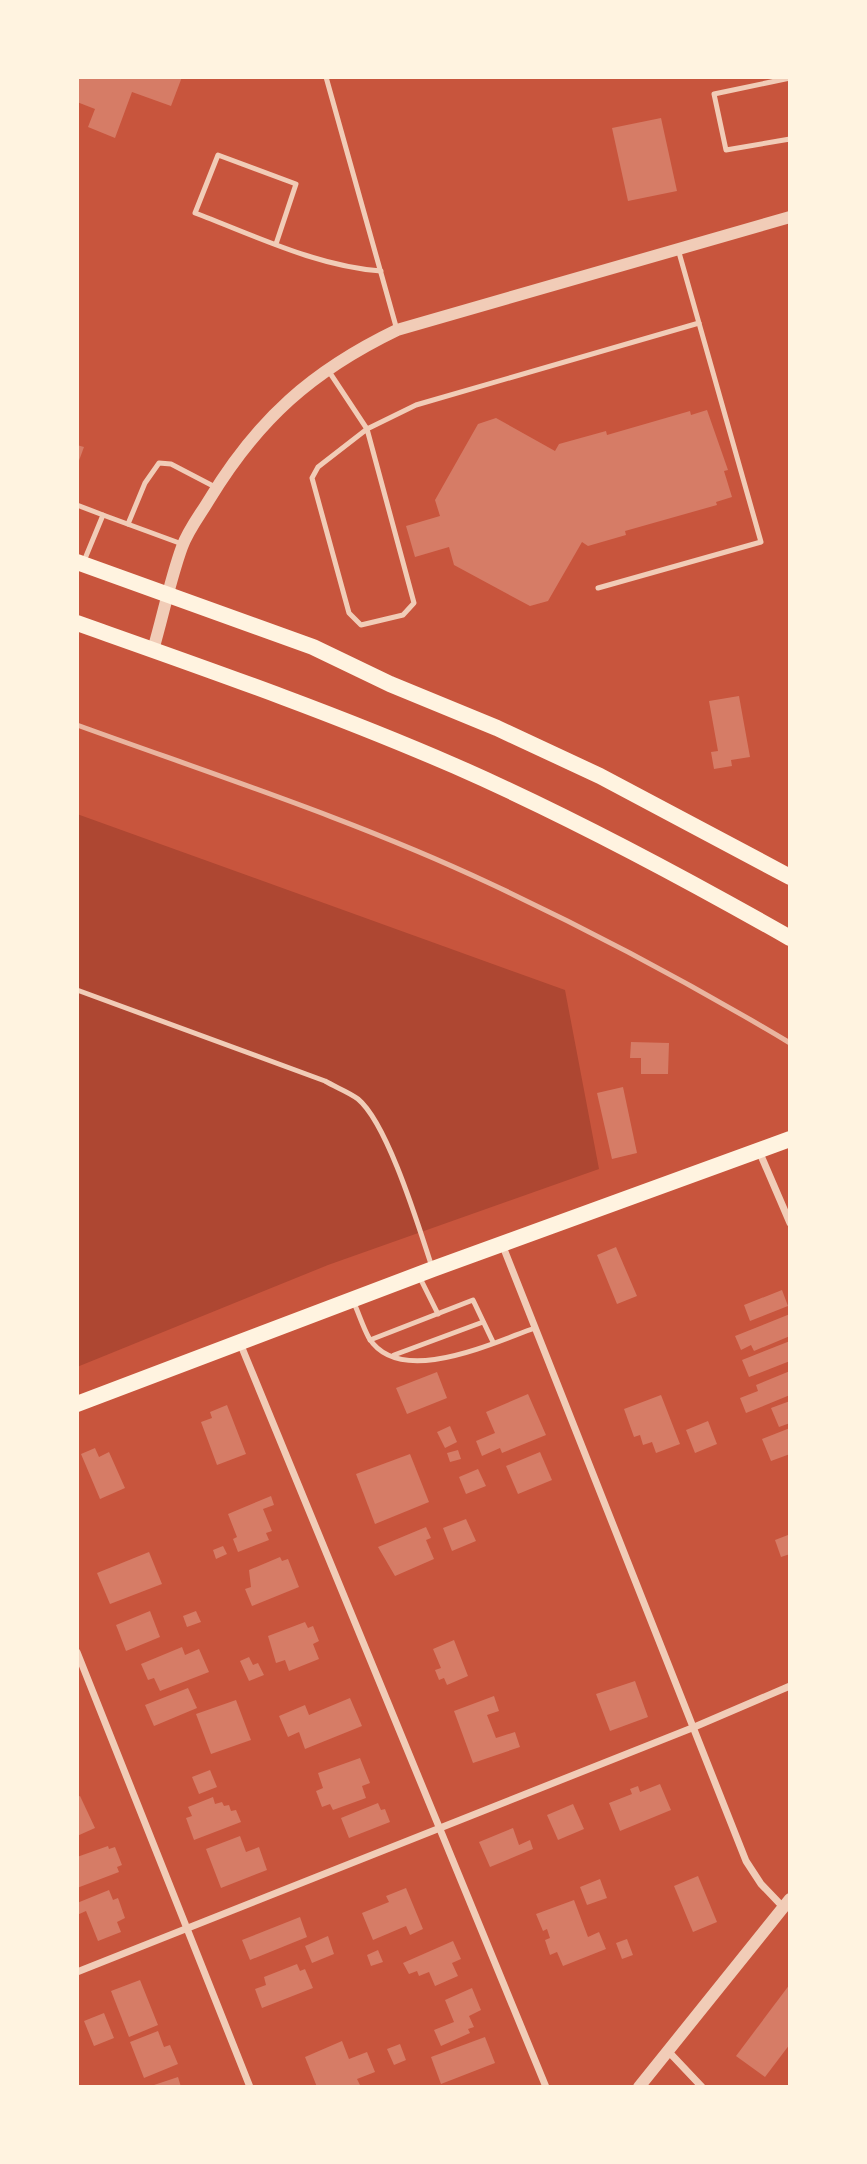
<svg xmlns="http://www.w3.org/2000/svg" width="867" height="2164" font-family="Commissioner,sans-serif">
	<style>
		.green { fill: #ae4732 }
		.building { fill: #d67c66 }
		.lines { fill: none; stroke-linecap: round; stroke-linejoin: round }
		.service { stroke: #f1ccb7; stroke-width: 5 }
		.minor { stroke: #f1ccb7; stroke-width: 7 }
		.tertiary { stroke: #f1ccb7; stroke-width: 12 }
		.primary { stroke: #fff3e0; stroke-width: 16 }
		.rail { stroke: #e9b49f; stroke-width: 5 }
	</style>
	<rect width="100%" height="100%" fill="#c8553d"/>
	<polygon class="green" points="77,814 565,990 599,1169 328,1265 77,1367"/>
	<g class="building">
		<polygon points="77,77 182,77 171,106 132,92 115,138 88,127 95,109 77,102"/>
		<polygon points="661,118 677,191 628,201 612,128"/>
		<polygon points="707,410 728,470 724,471 732,497 716,502 717,505 625,531 626,535 588,546 582,542 548,601 530,606 454,565 449,547 415,557 406,526 440,516 435,500 478,424 496,418 555,451 559,444 606,431 607,435 690,411 691,415"/>
		<polygon points="77,445 84,447 77,466"/>
		<polygon points="739,696 750,757 731,760 732,766 714,769 711,752 718,751 709,701"/>
		<polygon points="631,1042 669,1043 668,1074 641,1074 641,1058 630,1058"/>
		<polygon points="623,1087 637,1153 612,1159 597,1093"/>
		<polygon points="616,1247 637,1296 617,1304 597,1255"/>
		<polygon points="782,1290 788,1306 750,1321 744,1305"/>
		<polygon points="790,1314 790,1336 754,1351 751,1345 741,1350 735,1336"/>
		<polygon points="790,1341 790,1361 749,1377 742,1360"/>
		<polygon points="790,1371 790,1395 746,1413 740,1398 758,1391 756,1385"/>
		<polygon points="437,1372 447,1398 407,1414 396,1388"/>
		<polygon points="528,1394 546,1435 502,1453 500,1448 482,1456 476,1441 495,1433 486,1412"/>
		<polygon points="661,1395 680,1444 656,1453 652,1442 643,1445 640,1435 634,1437 624,1409"/>
		<polygon points="790,1401 790,1423 779,1427 771,1408"/>
		<polygon points="227,1405 246,1454 217,1465 201,1422 212,1418 210,1412"/>
		<polygon points="708,1421 717,1444 695,1453 686,1430"/>
		<polygon points="450,1426 457,1442 445,1448 437,1432"/>
		<polygon points="790,1428 790,1454 771,1461 762,1439"/>
		<polygon points="95,1448 99,1457 109,1452 125,1488 100,1499 81,1454"/>
		<polygon points="458,1450 461,1459 450,1462 447,1453"/>
		<polygon points="540,1452 552,1480 518,1494 506,1466"/>
		<polygon points="410,1454 429,1502 375,1524 356,1474"/>
		<polygon points="478,1469 486,1486 466,1494 459,1477"/>
		<polygon points="271,1496 274,1505 263,1509 272,1531 266,1533 269,1540 238,1552 233,1539 237,1537 228,1514"/>
		<polygon points="466,1519 476,1541 452,1551 443,1528"/>
		<polygon points="426,1527 431,1538 426,1540 434,1559 395,1576 378,1547"/>
		<polygon points="788,1535 790,1554 781,1557 775,1540"/>
		<polygon points="223,1546 227,1554 216,1559 213,1550"/>
		<polygon points="149,1552 162,1584 110,1604 97,1573"/>
		<polygon points="280,1557 282,1561 288,1559 299,1587 252,1606 245,1589 251,1587 249,1570"/>
		<polygon points="150,1611 160,1637 126,1651 116,1625"/>
		<polygon points="196,1611 201,1622 187,1627 183,1616"/>
		<polygon points="305,1622 308,1628 313,1626 319,1641 313,1644 319,1659 289,1671 285,1660 276,1663 268,1636"/>
		<polygon points="454,1640 468,1676 447,1685 444,1678 439,1680 435,1670 441,1668 433,1649"/>
		<polygon points="182,1647 185,1655 199,1649 209,1672 160,1691 154,1678 148,1680 141,1664"/>
		<polygon points="249,1657 253,1665 258,1663 264,1675 249,1681 240,1661"/>
		<polygon points="635,1681 648,1717 610,1731 596,1694"/>
		<polygon points="188,1688 197,1708 154,1726 145,1705"/>
		<polygon points="494,1696 499,1711 487,1715 496,1738 515,1732 520,1747 473,1763 454,1711"/>
		<polygon points="350,1698 362,1726 305,1749 299,1732 288,1737 279,1716 305,1705 309,1715"/>
		<polygon points="236,1700 251,1740 211,1754 196,1714"/>
		<polygon points="360,1758 370,1783 362,1786 366,1798 333,1810 330,1804 322,1807 316,1791 323,1788 318,1773"/>
		<polygon points="210,1770 217,1787 199,1794 192,1777"/>
		<polygon points="660,1784 671,1810 620,1831 609,1803 632,1794 630,1789 638,1786 640,1792"/>
		<polygon points="80,1796 95,1828 77,1836 77,1797"/>
		<polygon points="213,1797 215,1804 222,1802 224,1806 229,1805 231,1811 236,1810 241,1822 194,1840 186,1818 192,1816 188,1807"/>
		<polygon points="378,1803 381,1810 385,1809 390,1822 349,1838 341,1818"/>
		<polygon points="573,1804 584,1829 558,1840 547,1815"/>
		<polygon points="513,1828 519,1845 530,1840 533,1849 490,1867 479,1842"/>
		<polygon points="240,1836 246,1852 259,1847 267,1870 221,1888 206,1849"/>
		<polygon points="108,1846 109,1849 115,1847 122,1865 117,1867 119,1872 77,1888 77,1857"/>
		<polygon points="698,1876 717,1922 693,1932 674,1886"/>
		<polygon points="600,1879 607,1898 587,1905 580,1887"/>
		<polygon points="406,1888 423,1929 410,1935 406,1926 373,1940 362,1913 389,1902 386,1896"/>
		<polygon points="109,1890 113,1900 118,1898 125,1918 117,1922 121,1932 98,1941 86,1911 77,1915 77,1903"/>
		<polygon points="574,1900 588,1937 599,1932 606,1949 563,1966 557,1952 550,1955 545,1940 550,1938 547,1929 543,1931 536,1914"/>
		<polygon points="300,1917 307,1937 250,1960 242,1940"/>
		<polygon points="328,1936 334,1954 312,1963 305,1946"/>
		<polygon points="627,1939 633,1955 622,1959 616,1943"/>
		<polygon points="453,1941 461,1959 452,1963 458,1976 435,1986 429,1972 419,1976 417,1971 409,1974 403,1963"/>
		<polygon points="378,1950 383,1962 371,1966 367,1955"/>
		<polygon points="297,1964 300,1971 305,1969 313,1988 262,2008 255,1989 266,1985 264,1977"/>
		<polygon points="140,1980 158,2025 129,2037 111,1991"/>
		<polygon points="790,1984 790,2044 765,2077 736,2056"/>
		<polygon points="472,1988 481,2010 469,2016 474,2027 468,2029 470,2033 441,2046 434,2030 454,2022 445,2000"/>
		<polygon points="104,2013 114,2038 94,2046 84,2021"/>
		<polygon points="158,2031 164,2047 170,2045 178,2064 144,2078 130,2042"/>
		<polygon points="485,2037 495,2063 441,2084 431,2057"/>
		<polygon points="342,2041 349,2059 367,2052 375,2072 357,2079 361,2087 317,2087 305,2057"/>
		<polygon points="400,2044 406,2060 394,2065 387,2049"/>
		<polygon points="178,2077 181,2087 148,2087"/>
	</g>
	<g class="lines">
		<g class="service">
			<polyline points="326,77 397,330"/>
			<polyline points="790,78 714,94 726,150 790,139"/>
			<path d="M276 244 296 184 218 155 195 213C256 236 316 266 381 271"/>
			<polyline points="328,370 367,429 416,405 699,323"/>
			<polygon points="367,429 414,603 403,615 361,625 349,613 312,478 318,467"/>
			<polyline points="77,505 103,515 84,561"/>
			<polyline points="103,515 182,544"/>
			<polyline points="128,524 145,483 159,463 171,464 217,488"/>
			<polyline points="598,588 761,542 678,249"/>
			<path d="M77 990 325 1081C335 1087 349 1092 358 1099 388 1124 419 1228 432 1267"/>
			<polyline points="419,1276 438,1314"/>
			<path d="M354 1303C359 1314 363 1327 369 1338 400 1388 494 1342 535 1328"/>
			<polyline points="370,1340 473,1300 493,1342"/>
			<polyline points="394,1355 483,1322"/>
		</g>
		<g class="minor">
			<polyline points="759,1151 790,1223"/>
			<polyline points="502,1244 746,1861 761,1884 783,1907"/>
			<polyline points="240,1343 546,2087"/>
			<polyline points="77,1652 250,2087"/>
			<polyline points="77,1972 692,1728 790,1686"/>
			<polyline points="668,2051 702,2087"/>
		</g>
		<g class="tertiary">
			<path d="M153 650C163 616 170 580 182 547 188 530 200 515 209 500 258 419 312 371 397 330L790 217"/>
			<polyline points="639,2087 790,1899"/>
		</g>
		<g class="primary">
			<polyline points="77,562 313,647 390,684 497,728 600,776 790,877"/>
			<path d="M77 623C204 668 331 712 455 766 569 816 681 876 790 938"/>
			<polyline points="77,1404 433,1269 790,1139"/>
		</g>
		<path class="rail" d="M77 725C215 775 357 821 489 883 592 931 693 985 790 1043"/>
	</g>
	<rect width="867" height="2164" fill="none" stroke="#fff3e0" stroke-width="158"/>
</svg>
